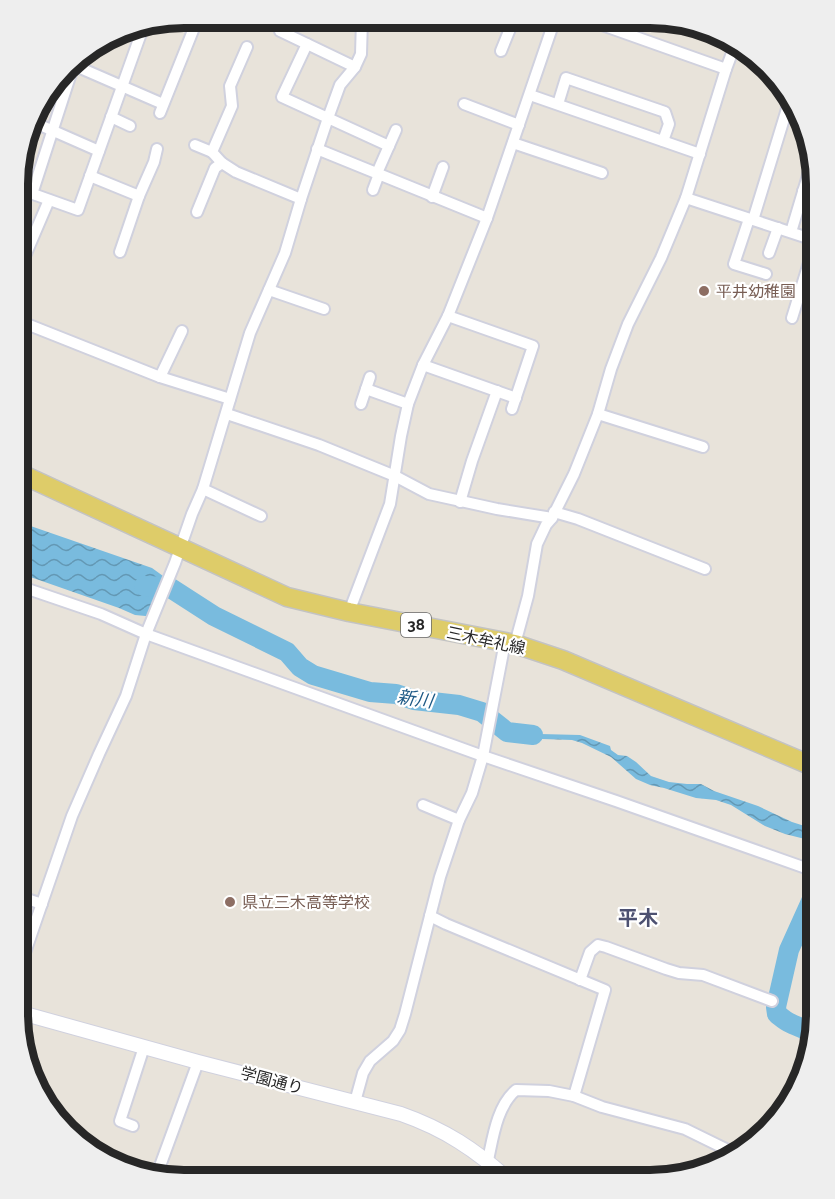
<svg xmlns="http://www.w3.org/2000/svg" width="835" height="1199" font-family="Raleway,'Noto Sans JP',sans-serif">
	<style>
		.water { fill: url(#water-waves) }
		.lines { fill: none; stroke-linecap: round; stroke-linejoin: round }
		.river { stroke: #79bbde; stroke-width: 20 }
		.minor-casing { stroke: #d0d1de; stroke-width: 14 }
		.tertiary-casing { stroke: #d0d1de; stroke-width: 16 }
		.primary-casing { stroke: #c3c3c3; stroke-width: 21 }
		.minor { stroke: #fff; stroke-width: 10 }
		.tertiary { stroke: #fff; stroke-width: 14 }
		.primary { stroke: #decc69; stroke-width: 18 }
		.education-dot { fill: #8d6e63; stroke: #fff; stroke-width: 2 }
		.labels { text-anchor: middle; stroke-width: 4.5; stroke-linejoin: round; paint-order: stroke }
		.shield { fill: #fff; stroke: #686868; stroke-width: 1.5 }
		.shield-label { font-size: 15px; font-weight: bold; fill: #272727 }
		.education-label { font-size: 16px; fill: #785e54; stroke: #fff; text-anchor: start }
		.street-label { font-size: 16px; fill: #272727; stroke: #fff }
		.water-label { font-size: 18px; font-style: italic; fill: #1d5985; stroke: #fff }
		.quarter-label { font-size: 20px; font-weight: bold; fill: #4d5171; stroke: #fff }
		.rim { fill: none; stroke: #272727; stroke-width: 8 }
	</style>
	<defs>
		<pattern id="water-waves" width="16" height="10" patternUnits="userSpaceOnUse" patternTransform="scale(1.5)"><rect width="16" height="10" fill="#79bbde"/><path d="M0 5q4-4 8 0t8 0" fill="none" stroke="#6398b4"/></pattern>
	</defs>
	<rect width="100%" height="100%" fill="#e8e3da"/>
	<g class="water">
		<polygon points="19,522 152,568 170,581 156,617 135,615 119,608 19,573"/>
		<polygon points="506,731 540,734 580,735 610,746 611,750 618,755 627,756 636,762 651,776 669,782 687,784 701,784 714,791 758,806 792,822 817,830 817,842 785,834 765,826 731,805 716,800 696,798 664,788 650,785 636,779 611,757 582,743 572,740 542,739 531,738 509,734"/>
	</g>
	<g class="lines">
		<g class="river">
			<polyline points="144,586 169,587 214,616 287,652 300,667 313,675 370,692 396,694 414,700 459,705 482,712 507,732 533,735"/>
			<path d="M812 1040C809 1028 799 1028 790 1023 785 1021 781 1017 777 1014L776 1007 789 950 817 888"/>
		</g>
		<defs>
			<g id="minor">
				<polyline points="585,19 726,69"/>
				<polyline points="280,31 355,67"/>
				<polyline points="307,44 282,97 389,146"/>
				<polyline points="247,47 230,86 232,106 212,152 222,163 236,172 301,199"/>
				<polyline points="501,51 514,19"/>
				<polyline points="71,64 163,104"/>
				<polyline points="530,95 700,154"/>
				<polyline points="464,104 519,125"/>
				<polyline points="558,104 566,78 665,112 669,124 663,141"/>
				<polyline points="160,113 198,18"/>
				<polyline points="111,117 130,126"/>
				<polyline points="33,122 99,151"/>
				<polyline points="513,143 602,173"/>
				<polyline points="195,145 212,152"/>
				<polyline points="317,149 487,218"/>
				<polyline points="377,173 396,130"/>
				<polyline points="90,176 139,196"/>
				<polyline points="19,189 78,210 144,25"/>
				<polyline points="373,190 379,174"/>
				<polyline points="803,191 817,195"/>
				<polyline points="32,194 76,58"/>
				<polyline points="432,197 443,167"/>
				<polyline points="686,198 817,241"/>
				<polyline points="197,212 215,168 222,163"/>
				<polyline points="749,219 734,264 766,274"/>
				<polyline points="753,220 790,99"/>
				<polyline points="791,232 812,162"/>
				<polyline points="120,252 139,196 154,162 157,149"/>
				<polyline points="769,253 778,228"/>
				<polyline points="19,270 49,200"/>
				<polyline points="269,290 324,309"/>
				<polyline points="448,316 533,346 512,409"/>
				<polyline points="792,318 816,240"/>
				<polyline points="19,321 160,377 230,399"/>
				<polyline points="423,365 516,398"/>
				<polyline points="160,377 182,331"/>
				<polyline points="366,389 408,404"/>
				<polyline points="361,404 370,377"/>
				<polyline points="227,414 319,445 395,476 429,494 497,509 552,518"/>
				<polyline points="598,414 703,447"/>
				<polyline points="203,489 261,516"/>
				<polyline points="460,502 472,461 497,391"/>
				<polyline points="554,512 578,519 705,569"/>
				<polyline points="19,586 101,614 146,634 483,756 616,801 817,872"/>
				<polyline points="349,612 390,504 401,436 408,404 423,365 448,316 487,218 555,19"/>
				<polyline points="515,644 528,596 537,544 546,525 552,518 574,474 598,414 611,369 628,324 661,258 686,198 726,69 735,45"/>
				<polyline points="423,805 459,820"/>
				<polyline points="18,896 42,904"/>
				<polyline points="430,916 446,924 605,990 574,1096"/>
				<polyline points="18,973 72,816 99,754 126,696 146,634 175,563 192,514 203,489 250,333 285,253 301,199 328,118 340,85 355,67 361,54 362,19"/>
				<polyline points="580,980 590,952 598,945 606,947 666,969 679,973 703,975 772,1001"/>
				<polyline points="355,1102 363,1073 370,1061 393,1041 400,1030 405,1014 440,877 459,820 472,793 483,756 505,642"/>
				<polyline points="133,1126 120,1121 144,1047"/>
				<path d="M488 1160C493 1137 497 1106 516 1090L549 1091 574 1096 602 1107 685 1129 736 1154"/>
				<polyline points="156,1177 198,1062"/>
			</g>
			<path id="tertiary" d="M18 1012 198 1062 401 1114C444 1129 476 1150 510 1181"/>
			<polyline id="primary" points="19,473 287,597 349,612 515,644 563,660 817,768"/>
		</defs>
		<use href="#minor" class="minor-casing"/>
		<use href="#tertiary" class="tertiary-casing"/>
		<use href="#primary" class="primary-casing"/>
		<use href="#minor" class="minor"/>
		<use href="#tertiary" class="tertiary"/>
		<use href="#primary" class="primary"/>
	</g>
	<g class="education-dot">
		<circle cx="704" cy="291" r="6"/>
		<circle cx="230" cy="902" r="6"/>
	</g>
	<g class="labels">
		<rect class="shield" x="401" y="613" width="30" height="24" rx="4.5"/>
		<g class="shield-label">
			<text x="416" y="630">38</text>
		</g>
		<g class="education-label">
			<text x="716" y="297">平井幼稚園</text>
			<text x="242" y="908">県立三木高等学校</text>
		</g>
		<g class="street-label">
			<text transform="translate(486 640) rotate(12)" y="6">三木牟礼線</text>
			<text transform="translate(272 1080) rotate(15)" y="6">学園通り</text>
		</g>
		<g class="water-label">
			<text transform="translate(415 699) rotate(8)" y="6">新川</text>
		</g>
		<g class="quarter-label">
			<text x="638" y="925">平木</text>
		</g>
	</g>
	<path d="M0 0H835V1199H0ZM184 28H650A156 156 0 0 1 806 184V1014A156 156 0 0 1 650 1170H184A156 156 0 0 1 28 1014V184A156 156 0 0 1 184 28Z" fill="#eee" fill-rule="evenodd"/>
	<path class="rim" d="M184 28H650A156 156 0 0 1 806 184V1014A156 156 0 0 1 650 1170H184A156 156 0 0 1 28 1014V184A156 156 0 0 1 184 28Z"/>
</svg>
